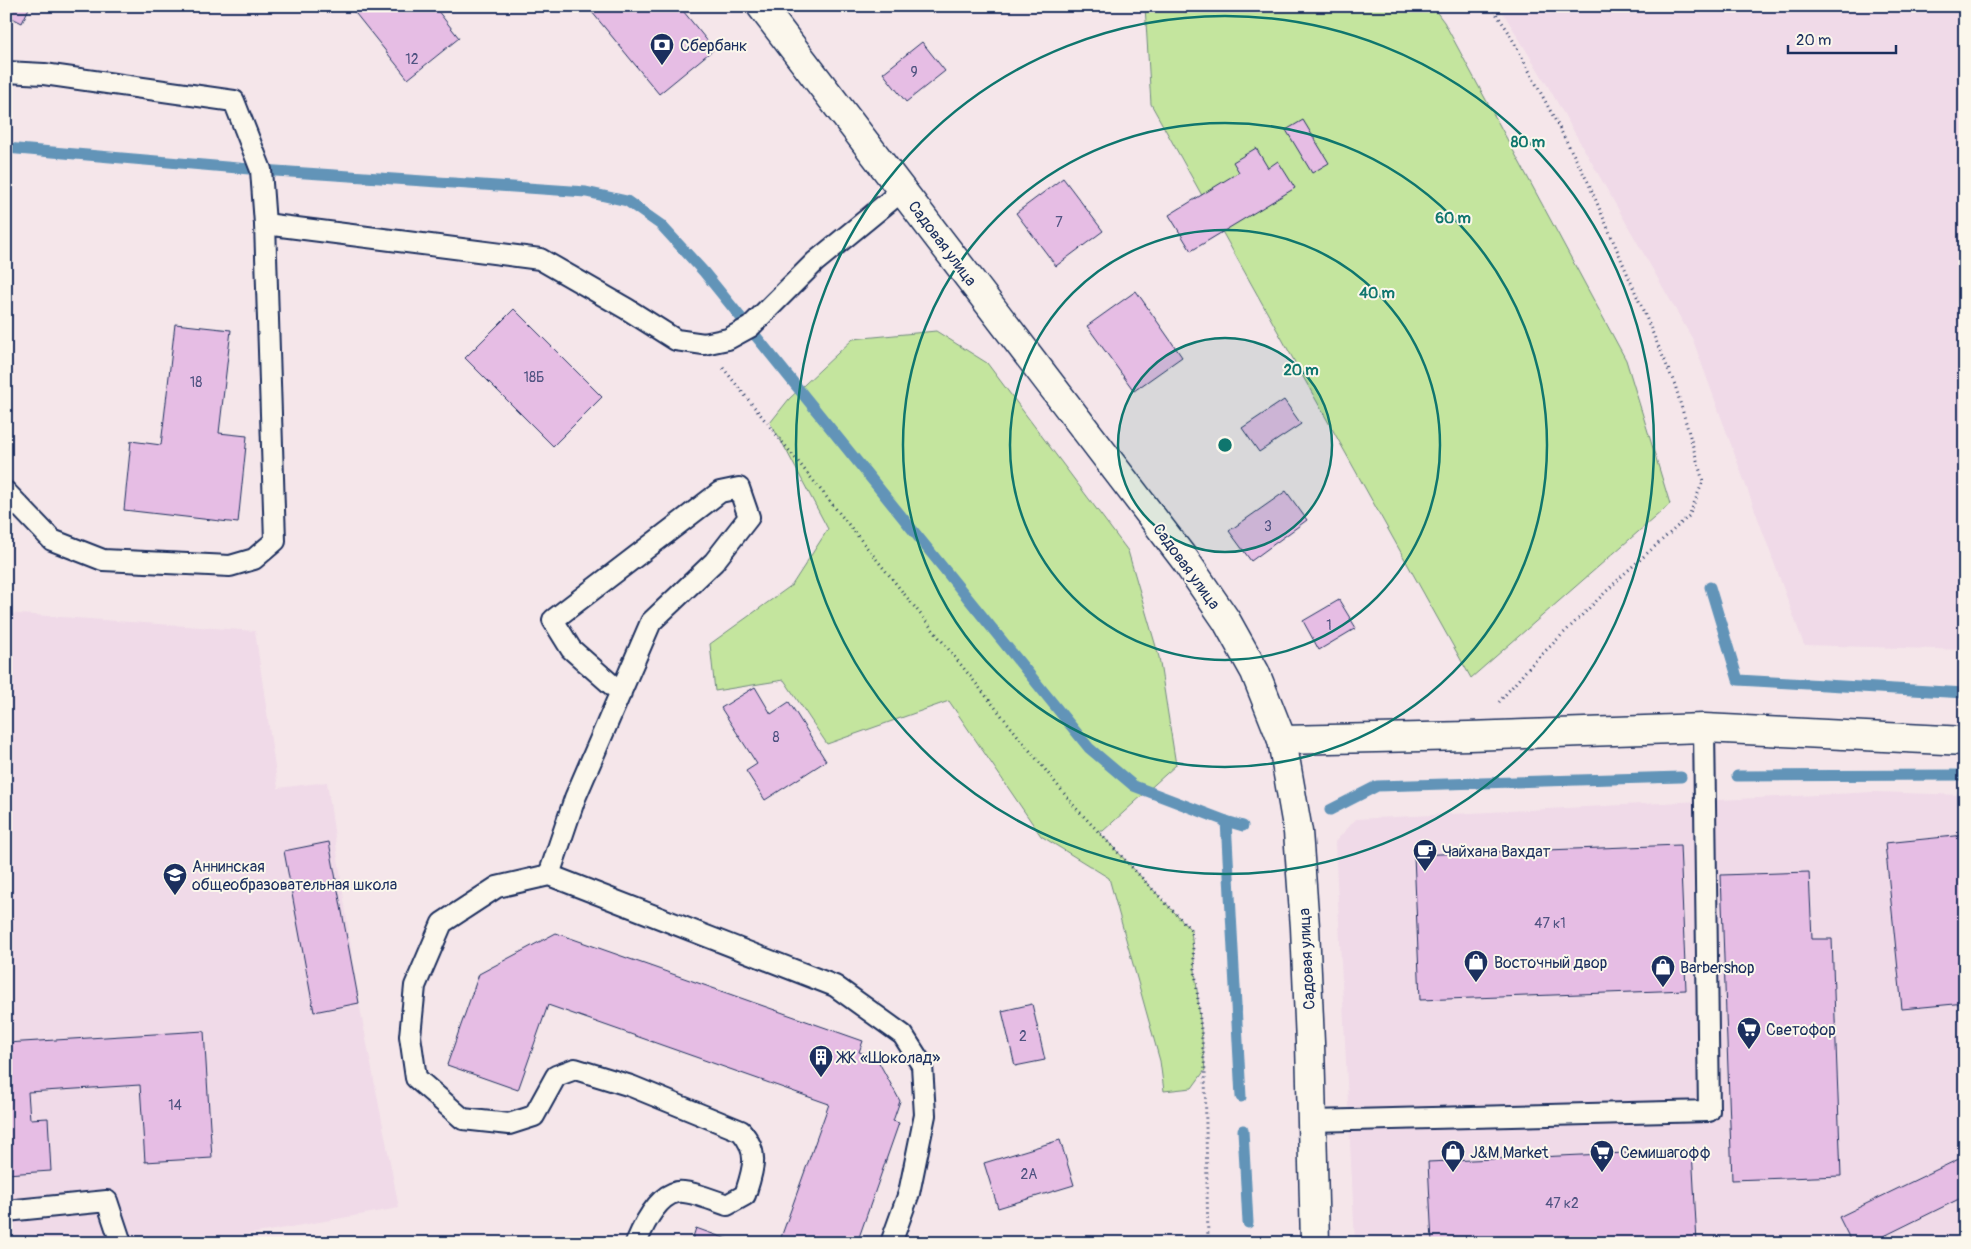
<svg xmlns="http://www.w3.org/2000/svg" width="1971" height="1249" font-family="Pangolin,sans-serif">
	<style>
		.built { fill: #f0dae8 }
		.green { fill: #c4e59e; stroke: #708a7e }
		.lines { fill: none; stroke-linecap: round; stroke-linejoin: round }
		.stream { stroke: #6294b8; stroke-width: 11 }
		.building { fill: #e6bde4; stroke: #1b2f5e }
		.lane-casing { stroke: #1b2f5e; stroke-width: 24 }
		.street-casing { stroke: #1b2f5e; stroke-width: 31 }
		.secondary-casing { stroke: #1b2f5e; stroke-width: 31 }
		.path { stroke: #1b2f5e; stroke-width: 3; stroke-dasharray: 1 4; stroke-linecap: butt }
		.lane { stroke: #fbf7ec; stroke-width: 20 }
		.street { stroke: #fbf7ec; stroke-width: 28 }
		.secondary { stroke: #fbf7ec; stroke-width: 28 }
		.ring { fill: none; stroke: #0f766e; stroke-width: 2.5 }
		.labels { text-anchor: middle; stroke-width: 4; stroke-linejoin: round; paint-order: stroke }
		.number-label { font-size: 14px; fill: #4e5280 }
		.poi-label { font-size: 16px; fill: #1b2f5e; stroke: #fbf7ec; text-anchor: start }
		.street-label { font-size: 16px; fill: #1b2f5e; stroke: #fbf7ec }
		.centre { fill: #0f766e; stroke: #fbf7ec; stroke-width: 2.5 }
		.ring-label { font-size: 15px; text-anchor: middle; font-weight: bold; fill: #0f766e; stroke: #fbf7ec; stroke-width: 4; stroke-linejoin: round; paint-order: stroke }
	</style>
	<rect width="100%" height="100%" fill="#f5e6ea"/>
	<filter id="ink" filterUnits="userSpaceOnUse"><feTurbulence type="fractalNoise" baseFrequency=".02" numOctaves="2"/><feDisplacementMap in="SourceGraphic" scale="10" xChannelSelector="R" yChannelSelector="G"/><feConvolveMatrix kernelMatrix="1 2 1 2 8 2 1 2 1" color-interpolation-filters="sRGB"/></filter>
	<g filter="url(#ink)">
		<g class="built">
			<polygon points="1499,6 1965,6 1965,650 1804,645 1693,340 1549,88"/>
			<polygon points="6,613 255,631 278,788 327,782 359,1003 399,1208 199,1243 6,1243"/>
			<polygon points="1873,792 1965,795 1965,1243 1355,1243 1335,842 1356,819"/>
		</g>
		<g class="green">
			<polygon points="1145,6 1432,6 1444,22 1626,360 1670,504 1471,678 1151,104"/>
			<polygon points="936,331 987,363 1128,551 1159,657 1176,765 1103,831 1098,831 1191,930 1205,1070 1192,1088 1164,1091 1160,1061 1109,878 1041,836 949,701 827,744 784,680 715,691 710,644 792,585 828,529 784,446 770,423 789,399 853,339"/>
		</g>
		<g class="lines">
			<g class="stream">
				<polyline points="6,148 261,170 586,192 627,201 661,225 704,272 1089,748 1134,786 1226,821 1243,826"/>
				<polyline points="1710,587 1738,680 1965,693"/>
				<polyline points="1737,776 1965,775"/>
				<polyline points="1330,810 1377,786 1681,777"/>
				<polyline points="1226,821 1241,1097"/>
				<polyline points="1243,1130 1248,1223"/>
			</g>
		</g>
		<g class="building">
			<polygon points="6,6 30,6 22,23 6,15"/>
			<polygon points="355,6 434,6 459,38 408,79 352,9"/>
			<polygon points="587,6 679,6 714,49 659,94"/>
			<polygon points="922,42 945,71 906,102 883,73"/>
			<polygon points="1303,120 1329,163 1312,173 1286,130"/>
			<polygon points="1256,148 1268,168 1278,161 1295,188 1191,251 1169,215 1239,172 1233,162"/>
			<polygon points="1063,178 1103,231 1056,266 1016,213"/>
			<polygon points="1136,291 1182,357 1134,391 1087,326"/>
			<polygon points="514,309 602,397 553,446 465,358"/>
			<polygon points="175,324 231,330 219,433 247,436 238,523 124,510 131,441 161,445"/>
			<polygon points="1284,400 1301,424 1259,452 1242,428"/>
			<polygon points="1286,491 1307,520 1251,561 1229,531"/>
			<polygon points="1339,600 1356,628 1319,650 1303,621"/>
			<polygon points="755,687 771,714 789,702 826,761 765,800 746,771 757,764 721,708"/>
			<polygon points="1965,835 1965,1003 1902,1009 1885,843"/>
			<polygon points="329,842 359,1003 314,1012 284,851"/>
			<polygon points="1680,845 1686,990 1420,1000 1414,855"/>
			<polygon points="1809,872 1812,939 1832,939 1841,1176 1732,1180 1721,875"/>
			<polygon points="556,933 863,1041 859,1052 876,1057 900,1101 893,1121 899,1123 857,1243 779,1243 829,1104 548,1005 518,1090 447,1065 479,974"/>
			<polygon points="1032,1004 1045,1060 1015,1066 1002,1011"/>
			<polygon points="204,1031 212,1158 145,1162 140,1085 28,1092 30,1119 48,1118 51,1171 6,1174 6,1043"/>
			<polygon points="1060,1140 1074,1185 998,1208 984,1163"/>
			<polygon points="1692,1150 1697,1243 1432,1243 1428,1162"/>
			<polygon points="1965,1156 1965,1196 1870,1243 1852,1243 1839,1217"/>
			<polygon points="696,1228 738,1243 691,1243"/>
		</g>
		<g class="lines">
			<defs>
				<g id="lane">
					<polyline points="6,72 44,74 234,101 261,170 265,224 275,541 254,559 230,566 103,560 52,540 6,492"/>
					<polyline points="265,224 540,259 627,309 676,340 704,344 728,339 750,327 815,262 903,190"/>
					<polyline points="549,875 575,798 651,622 714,562 749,517 739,488 720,492 553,620 571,649 621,693"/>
					<polyline points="1312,1121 1709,1111 1704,728"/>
					<polyline points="6,1211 107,1201 121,1243"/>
					<path d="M636 1243C643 1226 657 1196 677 1192 688 1190 716 1201 727 1205L745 1195C753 1170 760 1153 741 1131L631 1086 575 1069 556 1076 534 1116 509 1124 463 1119 416 1078 410 1036 415 986 442 923 497 887 549 875 835 986 903 1035 922 1065 925 1115 909 1193 891 1243"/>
				</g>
				<polyline id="street" points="1282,740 1469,736 1704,728 1965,741"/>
				<polyline id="secondary" points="761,6 1185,560 1226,620 1255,672 1282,740 1298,832 1305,927 1310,1043 1315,1243"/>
			</defs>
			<use href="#lane" class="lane-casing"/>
			<use href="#street" class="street-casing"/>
			<use href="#secondary" class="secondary-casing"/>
			<g class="path">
				<polyline points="1491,6 1508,31 1588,182 1675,385 1703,481 1689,516 1624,574 1530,666 1499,702"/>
				<polyline points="723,368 1075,807 1191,930 1205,1070 1208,1243"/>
			</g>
			<use href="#lane" class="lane"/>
			<use href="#street" class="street"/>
			<use href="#secondary" class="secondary"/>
		</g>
	</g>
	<circle cx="1225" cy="445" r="107" fill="#0f766e" fill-opacity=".12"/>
	<g class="ring">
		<circle cx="1225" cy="445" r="107"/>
		<circle cx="1225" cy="445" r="215"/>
		<circle cx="1225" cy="445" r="322"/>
		<circle cx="1225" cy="445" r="429"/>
	</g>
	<defs>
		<symbol id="bank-pin" viewBox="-11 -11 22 30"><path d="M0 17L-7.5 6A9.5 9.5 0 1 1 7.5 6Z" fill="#1b2f5e" stroke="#fbf7ec"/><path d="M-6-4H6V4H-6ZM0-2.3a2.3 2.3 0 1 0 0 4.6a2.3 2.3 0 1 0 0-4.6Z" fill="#fff"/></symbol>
		<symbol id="cafe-pin" viewBox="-11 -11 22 30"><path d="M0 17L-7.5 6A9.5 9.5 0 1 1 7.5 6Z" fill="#1b2f5e" stroke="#fbf7ec"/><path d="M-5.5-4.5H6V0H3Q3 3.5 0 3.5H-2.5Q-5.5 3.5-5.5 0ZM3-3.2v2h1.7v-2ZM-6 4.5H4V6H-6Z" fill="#fff"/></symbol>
		<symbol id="school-pin" viewBox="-11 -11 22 30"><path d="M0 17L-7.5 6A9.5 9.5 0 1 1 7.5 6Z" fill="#1b2f5e" stroke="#fbf7ec"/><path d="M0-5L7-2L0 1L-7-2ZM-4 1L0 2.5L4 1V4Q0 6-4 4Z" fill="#fff"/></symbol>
		<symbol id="shop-pin" viewBox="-11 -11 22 30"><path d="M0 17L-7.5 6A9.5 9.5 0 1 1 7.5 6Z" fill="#1b2f5e" stroke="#fbf7ec"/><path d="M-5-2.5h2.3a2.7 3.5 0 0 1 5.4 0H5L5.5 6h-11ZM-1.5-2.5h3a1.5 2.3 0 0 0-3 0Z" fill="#fff"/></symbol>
		<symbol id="supermarket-pin" viewBox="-11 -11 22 30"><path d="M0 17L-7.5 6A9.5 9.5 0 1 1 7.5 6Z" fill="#1b2f5e" stroke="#fbf7ec"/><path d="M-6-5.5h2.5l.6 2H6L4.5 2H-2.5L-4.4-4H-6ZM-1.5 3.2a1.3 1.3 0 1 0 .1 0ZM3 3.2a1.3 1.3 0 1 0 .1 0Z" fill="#fff"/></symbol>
		<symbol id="building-pin" viewBox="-11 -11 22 30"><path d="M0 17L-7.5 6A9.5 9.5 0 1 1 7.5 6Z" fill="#1b2f5e" stroke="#fbf7ec"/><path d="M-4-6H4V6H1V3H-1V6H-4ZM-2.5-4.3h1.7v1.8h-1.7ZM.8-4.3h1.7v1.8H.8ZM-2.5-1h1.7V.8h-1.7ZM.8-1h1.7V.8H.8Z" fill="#fff"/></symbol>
	</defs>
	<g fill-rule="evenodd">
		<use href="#bank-pin" x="648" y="31" width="28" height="38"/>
		<use href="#cafe-pin" x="1411" y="837" width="28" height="38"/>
		<use href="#school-pin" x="161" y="861" width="28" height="38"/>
		<use href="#shop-pin" x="1462" y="948" width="28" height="38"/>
		<use href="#shop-pin" x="1649" y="953" width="28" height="38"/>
		<use href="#supermarket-pin" x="1735" y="1015" width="28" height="38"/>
		<use href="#building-pin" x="807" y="1043" width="28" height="38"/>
		<use href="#shop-pin" x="1439" y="1138" width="28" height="38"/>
		<use href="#supermarket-pin" x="1588" y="1138" width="28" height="38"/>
	</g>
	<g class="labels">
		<g class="number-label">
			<text x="412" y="64">12</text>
			<text x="914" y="77">9</text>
			<text x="1059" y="227">7</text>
			<text x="534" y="382">18Б</text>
			<text x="196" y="387">18</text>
			<text x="1268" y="531">3</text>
			<text x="1329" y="630">1</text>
			<text x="776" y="742">8</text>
			<text x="1550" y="928">47 к1</text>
			<text x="1023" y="1041">2</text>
			<text x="175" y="1110">14</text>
			<text x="1029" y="1179">2А</text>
			<text x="1562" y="1208">47 к2</text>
		</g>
		<g class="poi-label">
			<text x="680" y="51">Сбербанк</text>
			<text x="1442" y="857">Чайхана Вахдат</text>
			<text x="192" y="872">Аннинская<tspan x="192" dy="18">общеобразовательная школа</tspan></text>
			<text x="1494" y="968">Восточный двор</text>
			<text x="1680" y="973">Barbershop</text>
			<text x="1766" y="1035">Светофор</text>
			<text x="838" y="1063">ЖК «Шоколад»</text>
			<text x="1470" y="1158">J&amp;M Market</text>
			<text x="1620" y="1158">Семишагофф</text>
		</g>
		<g class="street-label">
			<text transform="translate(943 243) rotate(53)" y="6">Садовая улица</text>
			<text transform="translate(1187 566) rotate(54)" y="6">Садовая улица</text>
			<text transform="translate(1306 959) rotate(-93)" y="6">Садовая улица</text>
		</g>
	</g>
	<circle cx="1225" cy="445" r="8" class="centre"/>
	<g class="ring-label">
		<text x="1528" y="147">80 m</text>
		<text x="1453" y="223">60 m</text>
		<text x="1377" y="298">40 m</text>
		<text x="1301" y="375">20 m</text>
	</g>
	<rect width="1971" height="1249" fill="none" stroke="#fbf7ec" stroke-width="25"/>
	<rect x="12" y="12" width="1946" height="1224" fill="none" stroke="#1b2f5e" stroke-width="2" filter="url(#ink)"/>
	<path d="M1788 45v8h108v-8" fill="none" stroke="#1b2f5e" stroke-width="2.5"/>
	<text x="1796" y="45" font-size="15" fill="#1b2f5e" stroke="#fbf7ec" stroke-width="4" paint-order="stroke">20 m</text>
</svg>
